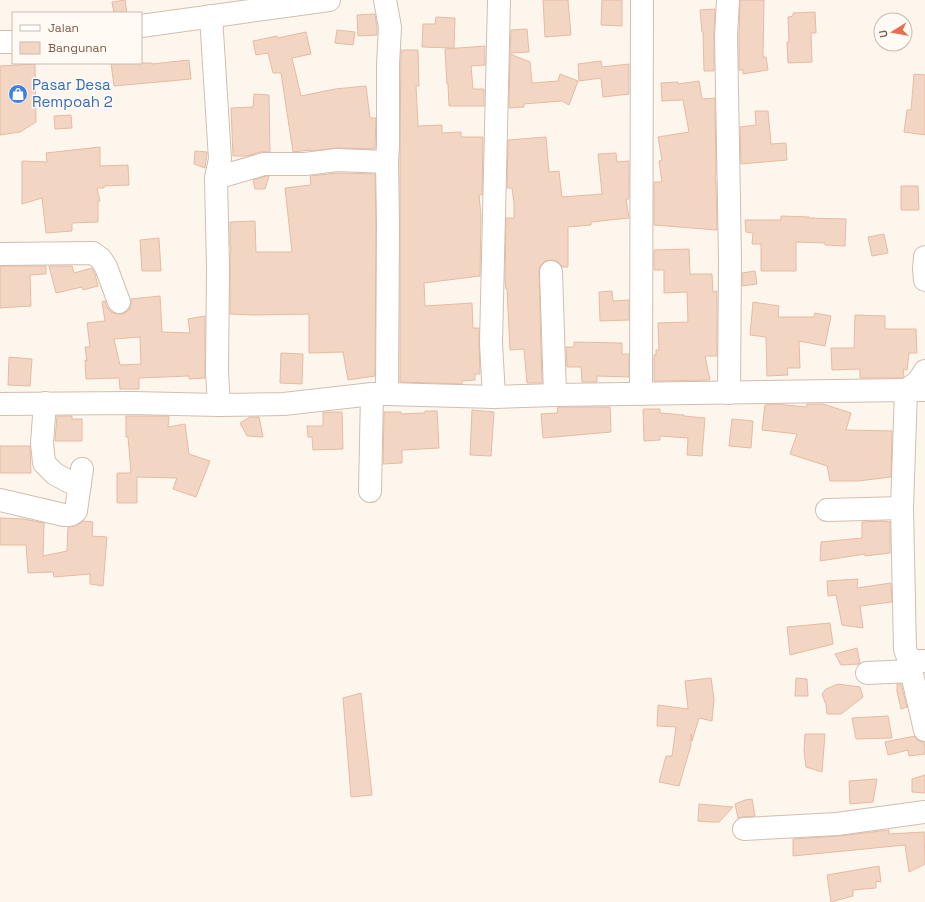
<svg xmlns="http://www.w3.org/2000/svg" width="925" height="902" font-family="'Space Grotesk',sans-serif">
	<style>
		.building { fill: #f3d5c3; stroke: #e6bba3; fill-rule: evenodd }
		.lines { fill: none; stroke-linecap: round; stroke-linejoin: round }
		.minor-casing { stroke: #d1beb0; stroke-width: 24 }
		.minor { stroke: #fff; stroke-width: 22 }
		.labels { text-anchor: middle; stroke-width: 3; stroke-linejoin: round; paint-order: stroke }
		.shop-label { font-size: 15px; fill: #366cbe; stroke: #fffaf3; text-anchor: start }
	</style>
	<rect width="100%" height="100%" fill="#fdf6ec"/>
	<g class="building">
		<polygon points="125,0 127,13 114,13 112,2"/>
		<polygon points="543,0 568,0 571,35 545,37"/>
		<polygon points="602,0 622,0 622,26 601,25"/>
		<polygon points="740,0 764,0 763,57 766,57 768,70 743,74 743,70 739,70 739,35"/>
		<polygon points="715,9 714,35 714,71 704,71 703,32 702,32 700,10"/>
		<polygon points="815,12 816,33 811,33 812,62 788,63 787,42 789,42 788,17 793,16 793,13"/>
		<polygon points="375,14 377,28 377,35 358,36 357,15"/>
		<polygon points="436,17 455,18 454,48 422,47 423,24 435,24"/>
		<polygon points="527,29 529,52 510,53 511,30"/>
		<polygon points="337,30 355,32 353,45 335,43"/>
		<polygon points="306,32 311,54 292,58 301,96 335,89 366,86 370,118 376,118 375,149 337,148 310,151 310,150 293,152 281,73 273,73 268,53 256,55 253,41 277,36 278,38"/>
		<polygon points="485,46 485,65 471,66 473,89 484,89 484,106 449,106 448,84 447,84 445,49"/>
		<polygon points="401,50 418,50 419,86 416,86 418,126 442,125 442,133 461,132 461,137 483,137 482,195 479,195 481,216 480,276 424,283 425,306 472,303 473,328 479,328 479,344 480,374 475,374 475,380 462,381 462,384 400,382 400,145"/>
		<polygon points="510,54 530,62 532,83 558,81 560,74 578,81 569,105 562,101 524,104 524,107 509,108"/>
		<polygon points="189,60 191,79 114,86 111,63 152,63 152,64"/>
		<polygon points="601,61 602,67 629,64 629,94 603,97 601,78 579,81 578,64"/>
		<polygon points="35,64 36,122 20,132 0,135 0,66"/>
		<polygon points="914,74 925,75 925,135 904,132 907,110 911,110"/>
		<polygon points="699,81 702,99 715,98 716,175 715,175 716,184 717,230 654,225 654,182 662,182 659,161 662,160 658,137 689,132 683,100 662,101 661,83 678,82 678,84"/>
		<polygon points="254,94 269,95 270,152 260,152 247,156 233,156 231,108 253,107"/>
		<polygon points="755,111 768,111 771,144 786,143 787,160 741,164 740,127 756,125"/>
		<polygon points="71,115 72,128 55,129 54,116"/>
		<polygon points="546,137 549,172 559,171 562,197 602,194 598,154 616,153 617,162 629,161 629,199 626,199 629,218 591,222 591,225 568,227 568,267 562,267 561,265 557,261 551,260 545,261 540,266 539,272 542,383 527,383 524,349 510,350 507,289 506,289 505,281 506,218 514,218 514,204 512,188 507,188 508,140"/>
		<polygon points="100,147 100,166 128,165 129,185 104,186 104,188 97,188 100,201 98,201 98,222 72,223 72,231 46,233 42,198 22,204 22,161 47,162 46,153"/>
		<polygon points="195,151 207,152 205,168 194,164"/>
		<polygon points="338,173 375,174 376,224 375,376 348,380 343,352 309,353 309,314 254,315 230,314 230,261 231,246 230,246 230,222 255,221 256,252 292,252 285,188 311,185 310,176"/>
		<polygon points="266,176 269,176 265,189 255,189 253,180"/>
		<polygon points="901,186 918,186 919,210 901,210"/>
		<polygon points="781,216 809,217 809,218 846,219 845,246 825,245 825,243 796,242 796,271 761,271 761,244 752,244 753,233 746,232 745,220 781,220"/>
		<polygon points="884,234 888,253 872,256 868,237"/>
		<polygon points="159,238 161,271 142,271 140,240"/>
		<polygon points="689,249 690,274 712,274 713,292 717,291 717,356 705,356 710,380 654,381 654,355 656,355 656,350 659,350 658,323 688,322 687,292 664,293 664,270 654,270 654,250"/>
		<polygon points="0,266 46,266 46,274 30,275 31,306 0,308"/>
		<polygon points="49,266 72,266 74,273 92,268 95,274 98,286 83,290 82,287 56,293"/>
		<polygon points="755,271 757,284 742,286 742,273"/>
		<polygon points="612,291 613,301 629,300 629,320 600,321 599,292"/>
		<path d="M160 296 162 332 190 333 188 319 205 316V378L189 379V376L139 378V389H120L119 378 86 379 85 360 87 361 85 347H90L87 323 105 321 102 302 105 301 107 307 111 312 117 314H123L129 310 131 304V299ZM140 337 141 364 120 365 114 339Z"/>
		<polygon points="753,302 779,306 778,317 814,317 815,313 831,316 825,346 799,341 800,368 787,368 788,375 767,376 766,337 750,335"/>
		<polygon points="855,315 885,316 885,329 916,329 917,353 909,353 907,370 903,369 904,377 902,378 860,378 860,369 832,370 831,348 854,348"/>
		<polygon points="574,342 622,343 622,354 629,354 629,377 597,376 597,382 582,382 581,367 567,367 566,347 574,347"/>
		<polygon points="281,353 303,354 302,384 280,383"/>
		<polygon points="9,357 32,359 30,386 8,385"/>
		<polygon points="776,404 806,407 807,404 823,404 851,413 846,430 892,431 891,477 858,481 830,481 827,466 790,454 797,434 762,430 765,405"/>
		<polygon points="558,407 610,407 611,432 543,438 541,414 557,413"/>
		<polygon points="643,409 660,409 660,413 684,415 684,416 705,418 702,456 687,455 688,438 660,436 660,440 644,441"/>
		<polygon points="472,410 494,412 491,456 470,455"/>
		<polygon points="425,411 437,411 439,448 402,450 402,463 383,464 384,412 401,412 401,414 425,413"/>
		<polygon points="323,412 342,412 343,449 313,450 312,437 308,437 307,426 323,426"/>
		<polygon points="57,416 72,416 72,419 82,419 82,441 55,441"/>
		<polygon points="126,416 169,416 168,427 185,424 189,454 210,461 196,497 173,489 177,478 137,477 137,503 117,503 117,473 131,473 128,437 126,437"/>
		<polygon points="250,417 259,417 263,437 247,436 240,423"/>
		<polygon points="732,419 753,421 751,448 729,446"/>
		<polygon points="0,446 30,446 31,473 0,473"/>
		<polygon points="0,518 24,519 44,523 43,556 67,551 68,527 76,526 83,521 93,522 92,536 107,537 103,586 90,584 90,574 54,577 53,572 28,573 26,545 0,545"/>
		<polygon points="884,521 890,522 890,553 865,556 865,554 820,561 821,542 862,538 862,522"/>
		<polygon points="858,579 857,588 891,583 891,585 892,602 860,606 863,628 842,625 836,595 828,596 827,581"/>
		<polygon points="830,623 833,644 790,655 787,627"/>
		<polygon points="857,648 860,663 859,664 841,665 835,654"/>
		<polygon points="711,678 714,699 712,721 699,718 692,741 691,734 691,745 679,786 659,782 666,756 672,756 676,727 657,726 658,705 688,709 685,681"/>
		<polygon points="796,678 807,679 808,696 795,696"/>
		<polygon points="838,684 860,687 863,697 841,714 827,714 826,705 822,694 826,689"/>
		<polygon points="897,684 901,684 907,707 901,709 897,691"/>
		<polygon points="361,693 372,795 351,797 343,698"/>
		<polygon points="888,716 892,738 856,739 852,718"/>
		<polygon points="805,734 825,734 822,772 806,767 804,751"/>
		<polygon points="915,736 916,739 921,742 924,742 925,748 925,754 909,756 908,750 888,755 885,742"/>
		<polygon points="925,775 925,793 912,792 912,779"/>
		<polygon points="877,779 873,802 850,804 849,781"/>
		<polygon points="752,799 755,816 743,817 738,818 735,804 745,800"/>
		<polygon points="699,804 733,807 719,822 710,822 698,821"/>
		<polygon points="889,830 889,834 924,832 925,864 909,872 905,845 793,856 793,839 839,836"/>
		<polygon points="879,866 881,882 876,881 876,888 853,890 853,896 831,902 827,875"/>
	</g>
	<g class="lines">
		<defs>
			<g id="minor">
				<polyline points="385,0 390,27 388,64 388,145 387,162 388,224 387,394"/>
				<polyline points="728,0 726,35 730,259 729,393"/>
				<polyline points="211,16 220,159 216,178 218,269 217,372 219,405"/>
				<polyline points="141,26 329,0"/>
				<polyline points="0,42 13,42"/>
				<polyline points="216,178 264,164 305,164 337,160 387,162"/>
				<polyline points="0,254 93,253 101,259 106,267 119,302"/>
				<polyline points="925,257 924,269 925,280"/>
				<polyline points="551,272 555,395"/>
				<polyline points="925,371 918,382 906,390 902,508 905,649 909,661 925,661"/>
				<polyline points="641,394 642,0"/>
				<polyline points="494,397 491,343 499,0"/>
				<polyline points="45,403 42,443 44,463 55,474 70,482 80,484"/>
				<polyline points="0,404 133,403 219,405 284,404 372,394 387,394 494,397 555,395 906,390 925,390"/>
				<polyline points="370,491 372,394"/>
				<path d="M0 500 64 515C69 515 72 515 76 511L82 469"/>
				<polyline points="827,510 902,508"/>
				<polyline points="909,661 925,730"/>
				<polyline points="867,673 911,671"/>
				<polyline points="744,829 837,824 925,812"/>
			</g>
		</defs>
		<use href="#minor" class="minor-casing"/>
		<use href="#minor" class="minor"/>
	</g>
	<defs>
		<symbol id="shop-disc" viewBox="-11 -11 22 22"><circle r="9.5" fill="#3f7fe0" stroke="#fffaf3"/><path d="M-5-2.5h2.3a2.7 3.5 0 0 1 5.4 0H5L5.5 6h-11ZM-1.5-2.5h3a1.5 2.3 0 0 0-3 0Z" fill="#fff"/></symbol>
	</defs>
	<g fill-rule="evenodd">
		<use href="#shop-disc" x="7" y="83" width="22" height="22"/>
	</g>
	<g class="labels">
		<g class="shop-label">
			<text x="32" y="90">Pasar Desa<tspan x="32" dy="17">Rempoah 2</tspan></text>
		</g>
	</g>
	<rect x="12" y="12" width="130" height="52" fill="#fffaf3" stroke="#cabbb1"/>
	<rect x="20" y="25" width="20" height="6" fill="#ffffff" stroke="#cabbb1"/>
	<text x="48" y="32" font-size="12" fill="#7a5c4d">Jalan</text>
	<rect x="20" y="42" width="20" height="12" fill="#f3d5c3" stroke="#cabbb1"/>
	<text x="48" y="52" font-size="12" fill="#7a5c4d">Bangunan</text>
	<g transform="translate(893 32) rotate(259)"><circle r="19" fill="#fffaf3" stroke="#cabbb1"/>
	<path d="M0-3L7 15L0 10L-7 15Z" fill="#e76f51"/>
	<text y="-6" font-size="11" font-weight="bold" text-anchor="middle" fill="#7a5c4d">U</text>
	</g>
</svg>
